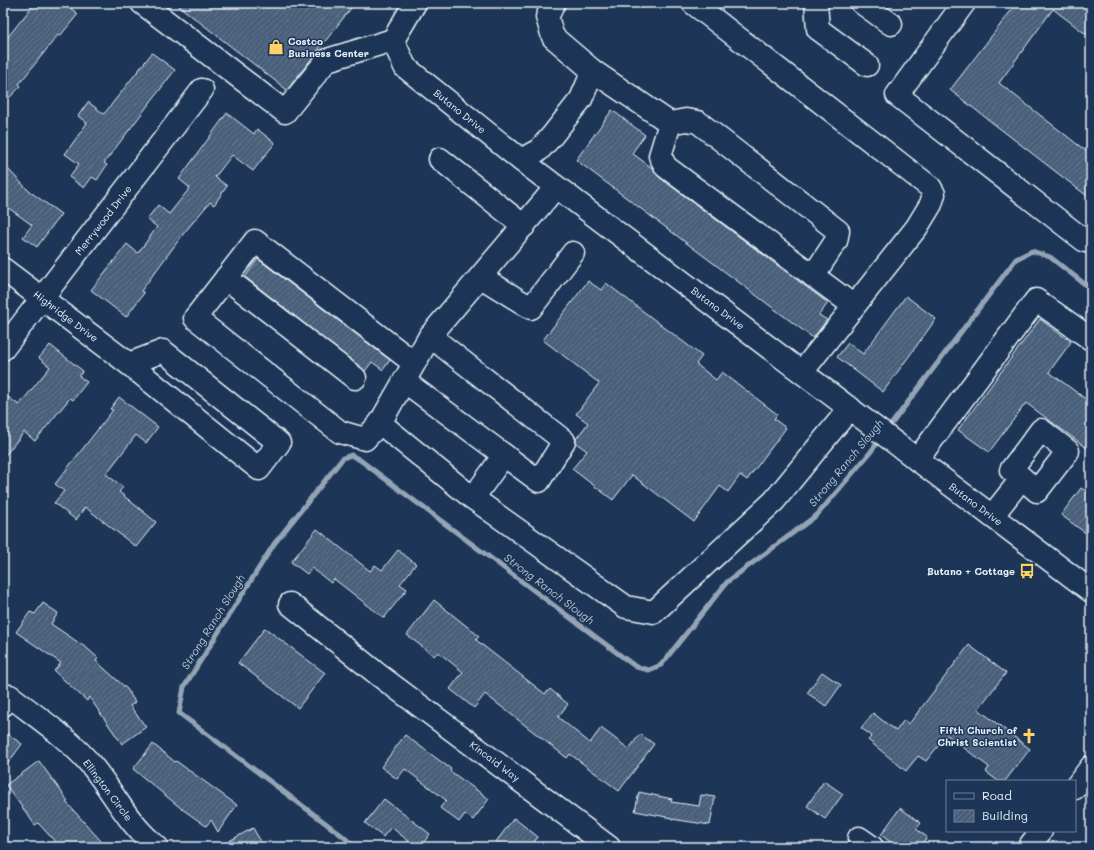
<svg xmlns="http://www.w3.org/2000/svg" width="1094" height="850" font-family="Mali,sans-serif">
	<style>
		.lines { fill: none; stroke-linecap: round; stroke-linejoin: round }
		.stream { stroke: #95a4b5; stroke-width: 5 }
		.building { fill: url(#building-hatch); stroke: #e8f1f8 }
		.minor-casing { stroke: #e8f1f8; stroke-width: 25 }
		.minor { stroke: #1d3557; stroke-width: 22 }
		.labels { text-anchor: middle; stroke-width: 3; stroke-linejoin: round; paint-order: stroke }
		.poi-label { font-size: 10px; font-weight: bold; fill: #e8f1f8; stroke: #1d3557; text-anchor: end }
		.street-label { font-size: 10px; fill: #e8f1f8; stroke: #1d3557 }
		.water-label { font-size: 11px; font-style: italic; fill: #b7c4d1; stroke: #1d3557 }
	</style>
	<defs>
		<pattern id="building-hatch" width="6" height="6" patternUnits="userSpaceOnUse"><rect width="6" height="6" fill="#495e7a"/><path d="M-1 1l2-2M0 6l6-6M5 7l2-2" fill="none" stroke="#63768e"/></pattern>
	</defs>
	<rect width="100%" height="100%" fill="#1d3557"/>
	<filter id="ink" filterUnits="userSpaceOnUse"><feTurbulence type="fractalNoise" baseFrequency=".025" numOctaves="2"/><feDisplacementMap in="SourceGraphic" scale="8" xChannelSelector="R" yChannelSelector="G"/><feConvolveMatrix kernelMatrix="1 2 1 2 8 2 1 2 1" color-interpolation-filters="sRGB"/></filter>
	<g filter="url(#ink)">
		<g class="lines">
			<g class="stream">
				<polyline points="887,430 1016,259 1032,251 1050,257 1091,289"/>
				<polyline points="354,847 344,837 179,713 184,687 274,544 343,458 351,455 360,460 636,667 649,670 661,665 727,582 817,515 869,454 881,438"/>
			</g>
		</g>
		<g class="building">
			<polygon points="35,3 64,3 78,14 60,36 58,35 19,84 21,86 3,104 3,43"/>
			<polygon points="175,3 355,3 287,90"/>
			<polygon points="1017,3 1091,3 1091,38 1053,9 999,83 1091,155 1091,199 950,90"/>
			<polygon points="152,53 175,70 104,163 107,165 97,180 92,177 84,188 69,177 79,164 65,154 87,123 78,116 88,102 104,114"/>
			<polygon points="612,110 645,135 632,153 652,168 659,177 828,303 819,315 827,320 813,338 576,160"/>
			<polygon points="227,113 254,134 257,129 275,143 253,171 232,155 215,177 227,186 214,205 210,202 184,233 141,291 144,293 126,317 91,290 127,244 138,253 157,227 147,219 158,205 169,214 190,188 179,179"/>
			<polygon points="3,164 29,191 61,214 37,247 23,237 32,225 3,204"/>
			<polygon points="258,259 390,360 383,370 372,362 365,371 245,277"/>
			<polygon points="588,281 601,290 606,283 702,356 696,364 716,380 722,372 777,414 774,419 786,428 747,480 740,475 728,492 720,486 694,522 632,475 613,500 572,469 587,451 576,443 576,439 588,423 576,414 599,383 543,340"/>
			<polygon points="906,296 936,319 883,392 837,357 848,343 863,354"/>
			<polygon points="1040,319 1071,342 1049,372 1091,403 1091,451 1026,403 989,452 958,430"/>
			<polygon points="50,345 83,371 79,376 87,382 73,400 70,398 35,441 24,432 3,458 3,403 8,397 19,405 50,367 39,358"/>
			<polygon points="119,397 158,427 146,443 136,435 106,474 123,487 119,492 156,522 136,547 85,507 76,520 54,503 64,491 55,484 113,410 110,409"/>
			<polygon points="1081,488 1091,494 1091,537 1061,515"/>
			<polygon points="317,529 370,571 375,565 382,570 398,550 416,564 400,584 407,589 384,618 334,579 331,583 312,568 307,574 291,562"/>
			<polygon points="434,600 479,636 476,640 545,694 550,689 568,704 558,717 590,743 601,728 629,749 640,734 654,744 619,791 570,754 567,758 485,694 474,708 450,689 463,672 438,652 434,656 407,635"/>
			<polygon points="43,603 58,613 51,624 88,649 98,658 96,661 127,689 135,702 130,706 146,727 122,744 89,697 87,701 54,671 61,663 16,632 30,612 35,614"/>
			<polygon points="265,628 325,673 298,708 238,663"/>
			<polygon points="969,645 1006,673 978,709 1030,749 1005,781 998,781 986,772 989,767 947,735 926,761 918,756 906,771 868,740 872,736 861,728 873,713 896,731 904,720 909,724"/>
			<polygon points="822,672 841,685 826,706 807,693"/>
			<polygon points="3,731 22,744 3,770"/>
			<polygon points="405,735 451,769 450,771 489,799 473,820 465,814 459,822 440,808 446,800 405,769 397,779 381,767"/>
			<polygon points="153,744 175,762 176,761 237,805 218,832 211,820 206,826 182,809 133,769"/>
			<polygon points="39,761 68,801 66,802 101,841 94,847 60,847 38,823 35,825 6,785"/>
			<polygon points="824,781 843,794 825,819 807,806"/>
			<polygon points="639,792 672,799 671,802 699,806 701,795 715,797 710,825 672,819 672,818 635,811"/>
			<polygon points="384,799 430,834 420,847 416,847 391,827 383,837 365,823"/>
			<polygon points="900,808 921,823 916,829 927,837 920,847 897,847 881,835"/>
			<polygon points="514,818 538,837 530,847 492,847"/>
			<polygon points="253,828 264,847 218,847"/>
		</g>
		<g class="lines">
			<defs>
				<g id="minor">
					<polyline points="142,3 285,112 327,60 393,40"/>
					<polyline points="415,3 393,40 405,67 521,160 1091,591"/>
					<polyline points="554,3 547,17 553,37 593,71 670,123 686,120 698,122 838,231 836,241 813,276"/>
					<polyline points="693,3 930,187 934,194 931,204 917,227 802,372"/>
					<polyline points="816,3 818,29 867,65"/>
					<polyline points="862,3 891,24"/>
					<polyline points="964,3 897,95 1085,241 1091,242"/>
					<polyline points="670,123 660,156 666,167 854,306"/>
					<polyline points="440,159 524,226"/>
					<polyline points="521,160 539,150 551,137 581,99 593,71"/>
					<polyline points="556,187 430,336 380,423 470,496 626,607 654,612 774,501 850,408"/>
					<polyline points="3,269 129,364"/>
					<polyline points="481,277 531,308 573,253"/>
					<polyline points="226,278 355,378"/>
					<polyline points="3,349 202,90"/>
					<polygon points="163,351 279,443 259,469 129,364"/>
					<polyline points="404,381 539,481 564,441 430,336"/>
					<polyline points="380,423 365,439 340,432 195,318 255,241 414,363"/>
					<polyline points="917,460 1036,300 1091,339"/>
					<polyline points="473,498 504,455"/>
					<polyline points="992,516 1022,478 1011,470 1041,430 1068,451 1037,491 1022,478"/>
					<polyline points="290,604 380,676 609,847"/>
					<path d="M3 705 10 696C38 718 69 738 92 766 115 794 127 823 157 847"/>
					<polyline points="1075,788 1091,767"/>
					<polyline points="859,838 872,847"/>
					<polyline points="1029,847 1041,831"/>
				</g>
			</defs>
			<use href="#minor" class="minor-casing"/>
			<use href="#minor" class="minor"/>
		</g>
	</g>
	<defs>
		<symbol id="shop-bare" viewBox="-9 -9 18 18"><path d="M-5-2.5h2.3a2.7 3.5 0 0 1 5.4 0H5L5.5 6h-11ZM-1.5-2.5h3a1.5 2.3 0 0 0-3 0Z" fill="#ffd166" stroke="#1d3557" stroke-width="2.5" paint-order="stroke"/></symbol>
		<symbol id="bus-bare" viewBox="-9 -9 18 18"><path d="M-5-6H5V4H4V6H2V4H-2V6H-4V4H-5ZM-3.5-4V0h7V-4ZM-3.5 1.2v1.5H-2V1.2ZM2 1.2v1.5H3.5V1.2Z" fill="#ffd166" stroke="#1d3557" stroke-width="2.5" paint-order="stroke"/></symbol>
		<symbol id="church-bare" viewBox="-9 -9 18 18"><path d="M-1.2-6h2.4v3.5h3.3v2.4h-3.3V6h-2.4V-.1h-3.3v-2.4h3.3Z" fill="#ffd166" stroke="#1d3557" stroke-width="2.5" paint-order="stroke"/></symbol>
	</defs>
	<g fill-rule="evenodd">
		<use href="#shop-bare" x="265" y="36" width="22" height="22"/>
		<use href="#bus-bare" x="1016" y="560" width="22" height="22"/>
		<use href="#church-bare" x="1018" y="725" width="22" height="22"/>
	</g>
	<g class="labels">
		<g class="poi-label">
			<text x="288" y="45" text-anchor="start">Costco<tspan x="288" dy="12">Business Center</tspan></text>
			<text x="1015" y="575">Butano + Cottage</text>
			<text x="1017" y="734">Fifth Church of<tspan x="1017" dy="12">Christ Scientist</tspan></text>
		</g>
		<g class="street-label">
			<text transform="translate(460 111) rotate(39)" y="4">Butano Drive</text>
			<text transform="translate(103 220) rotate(-52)" y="4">Merrywood Drive</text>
			<text transform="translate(718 308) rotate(37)" y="4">Butano Drive</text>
			<text transform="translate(66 316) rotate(37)" y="4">Highridge Drive</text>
			<text transform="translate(976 504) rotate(37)" y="4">Butano Drive</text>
			<text transform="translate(495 761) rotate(37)" y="4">Kincaid Way</text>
			<text transform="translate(108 790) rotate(53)" y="4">Ellington Circle</text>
		</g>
		<g class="water-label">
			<text transform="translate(846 463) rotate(-50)" y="4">Strong Ranch Slough</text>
			<text transform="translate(549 589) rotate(37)" y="4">Strong Ranch Slough</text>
			<text transform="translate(213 622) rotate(-58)" y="4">Strong Ranch Slough</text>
		</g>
	</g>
	<rect width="1094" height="850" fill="none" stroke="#1d3557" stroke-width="16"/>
	<rect x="8" y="8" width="1078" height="834" fill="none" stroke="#e8f1f8" stroke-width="1.5" filter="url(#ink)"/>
	<rect x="946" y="780" width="130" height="52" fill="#1d3557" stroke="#6e8097"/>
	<rect x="954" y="793" width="20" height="6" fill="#1d3557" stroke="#6e8097"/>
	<text x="982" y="800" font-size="12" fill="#e8f1f8">Road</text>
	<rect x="954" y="810" width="20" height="12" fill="url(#building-hatch)" stroke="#6e8097"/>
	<text x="982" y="820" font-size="12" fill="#e8f1f8">Building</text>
</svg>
